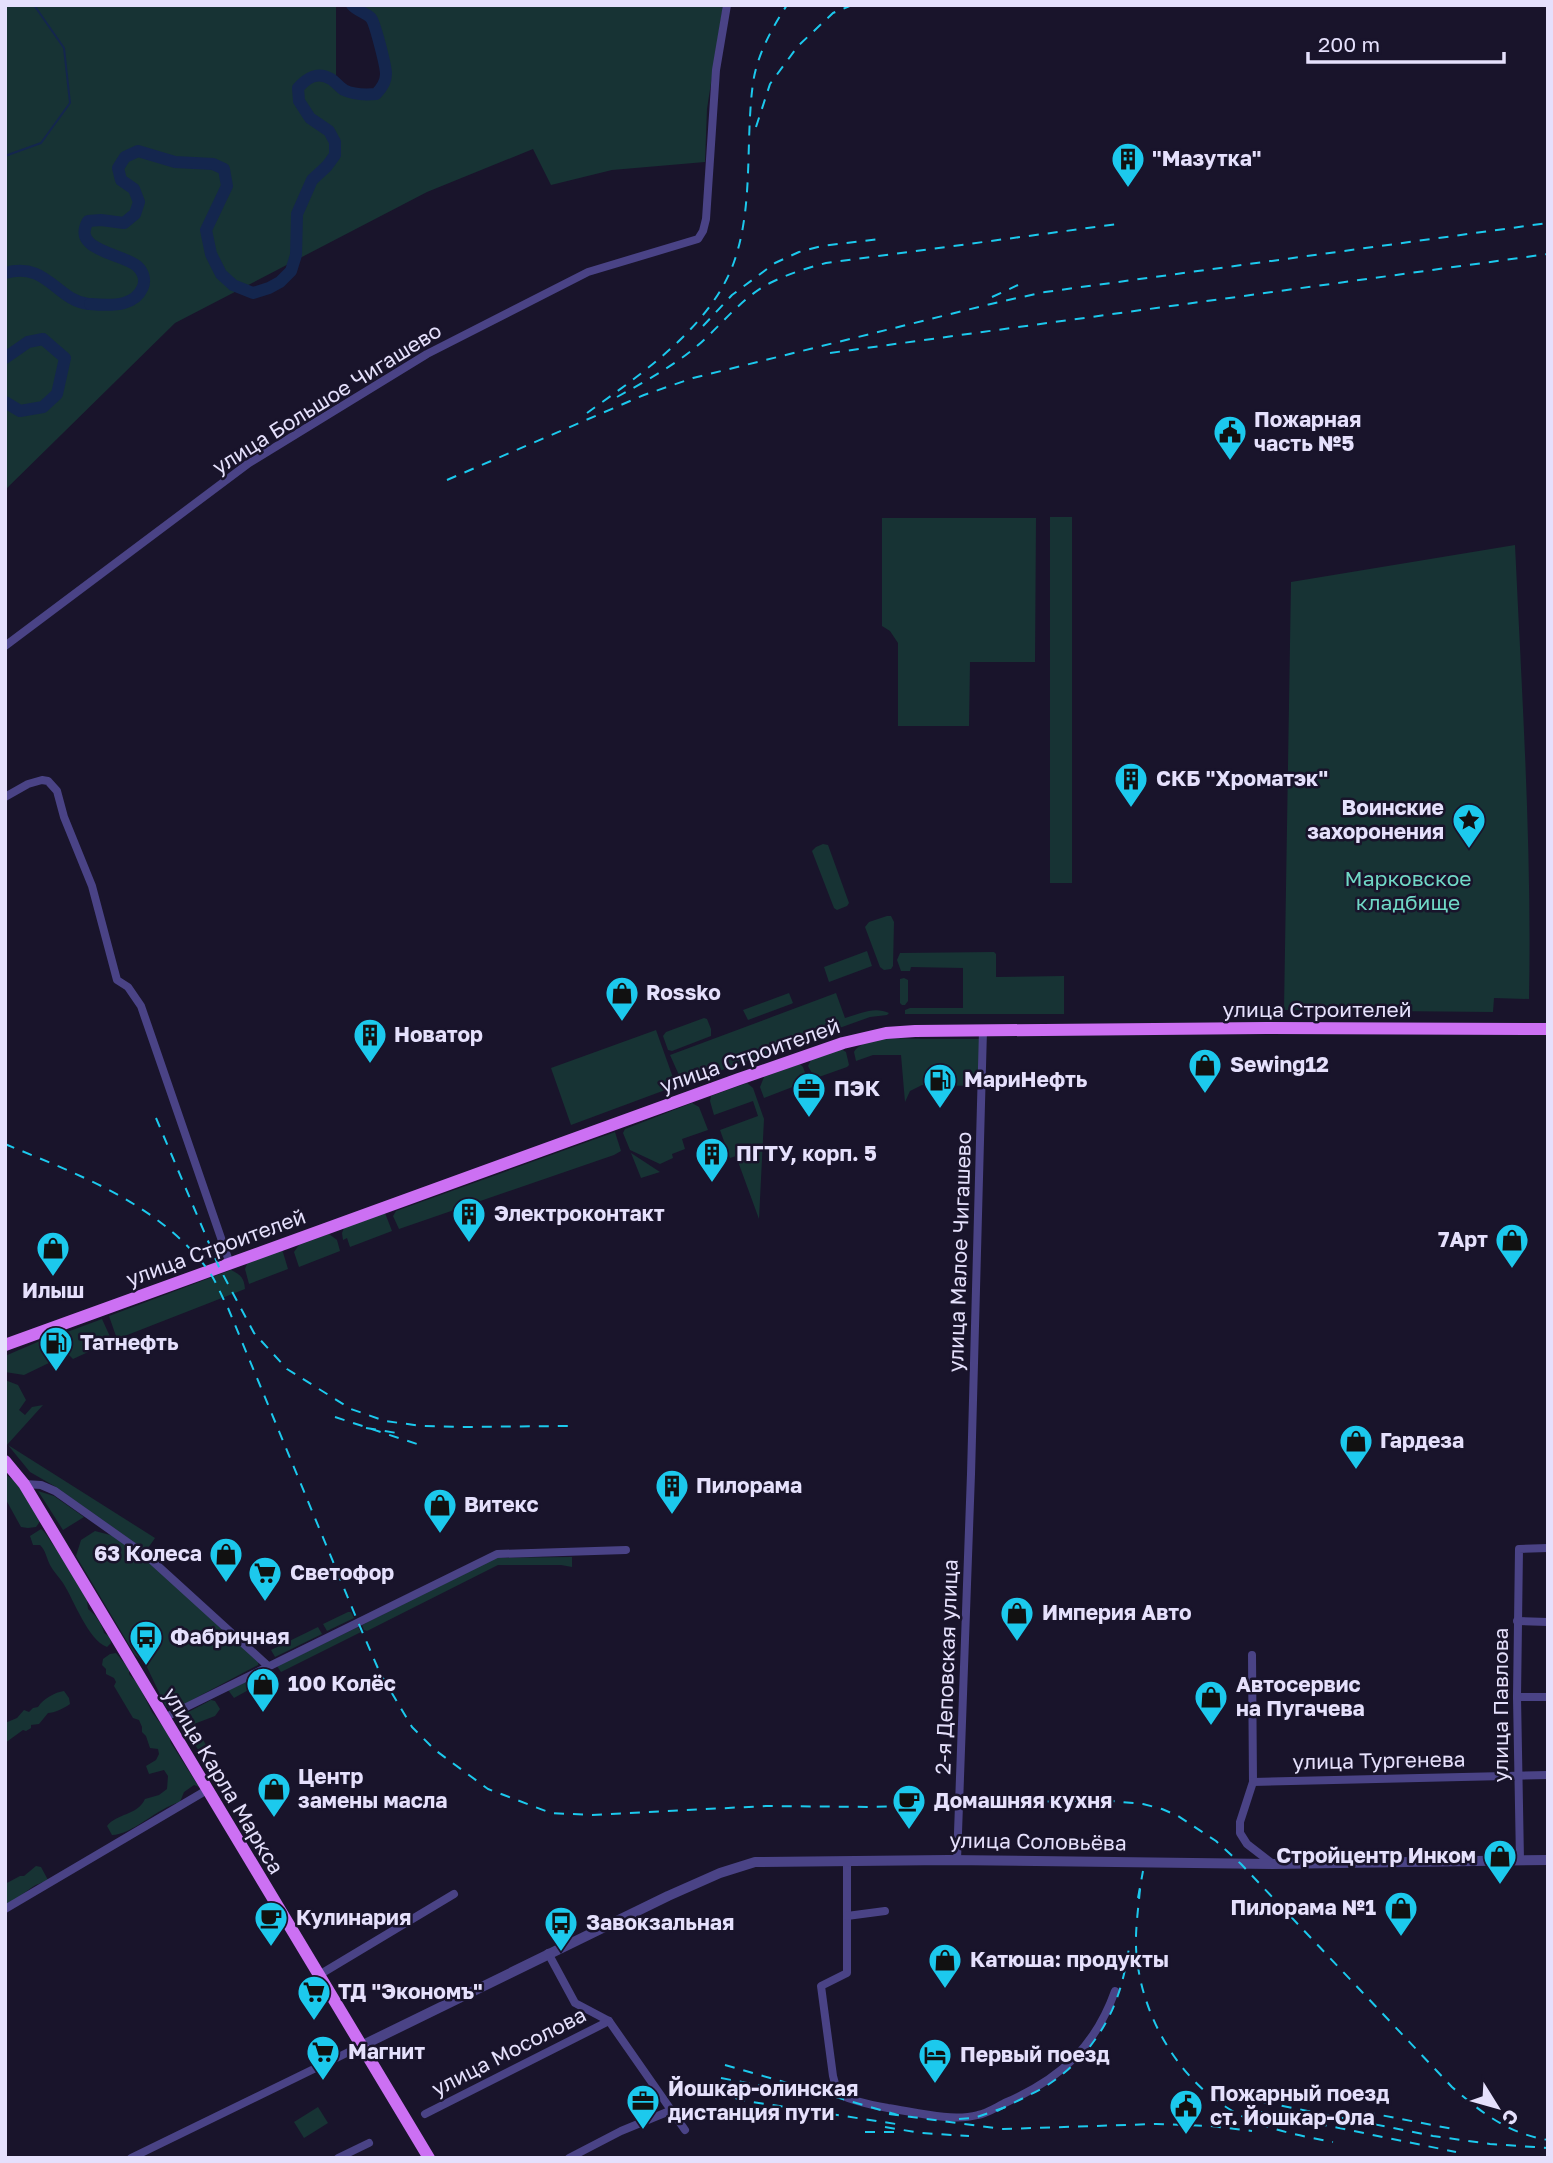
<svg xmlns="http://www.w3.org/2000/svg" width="1553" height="2163" font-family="'Golos Text',sans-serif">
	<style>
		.green { fill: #173334 }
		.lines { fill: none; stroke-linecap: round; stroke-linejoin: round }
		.stream { stroke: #14264e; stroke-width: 2 }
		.river { stroke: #14264e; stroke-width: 12 }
		.minor { stroke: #4a4386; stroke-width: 8 }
		.tertiary { stroke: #4a4386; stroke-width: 10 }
		.primary { stroke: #cc70f3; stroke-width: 12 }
		.rail { stroke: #1cc9ed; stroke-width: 2; stroke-dasharray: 10 9; stroke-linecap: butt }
		.labels { text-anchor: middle; stroke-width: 5; stroke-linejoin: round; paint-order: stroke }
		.poi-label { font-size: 21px; font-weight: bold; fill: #e5e0fc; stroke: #19142b; text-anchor: start }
		.street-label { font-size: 21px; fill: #e5e0fc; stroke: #19142b }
		.park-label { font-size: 21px; fill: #70d8c6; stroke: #19142b }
	</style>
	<rect width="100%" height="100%" fill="#19142b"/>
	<g class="green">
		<path d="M5 5H336V83C349 94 360 95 377 94 382 88 386 82 386 74 386 65 375 23 371 18 365 12 357 11 352 5H723L707 109 705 162 612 170 551 185 533 149 427 192 175 323 5 490Z"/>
		<rect x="1050" y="517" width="22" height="366"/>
		<polygon points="882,518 1036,518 1035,662 970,662 969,726 898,726 898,643 890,631 882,626"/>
		<path d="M1515 545C1522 696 1532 848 1529 999L1494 998 1493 1012 1284 1010 1291 582Z"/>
		<polygon points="823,844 828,845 849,903 847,906 837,910 834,908 812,851 816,847"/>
		<polygon points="887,916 891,916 894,922 893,966 891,969 884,970 880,967 865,927 869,922"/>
		<polygon points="867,951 872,966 829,982 824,967"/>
		<polygon points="994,952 996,954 996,977 1064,976 1064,1014 905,1014 905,1010 910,1008 963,1008 963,968 911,967 910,971 901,971 897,960 900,953"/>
		<polygon points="904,978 908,980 908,1001 905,1005 902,1005 900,1003 900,979"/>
		<polygon points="789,993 793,1003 791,1004 748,1020 743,1010"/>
		<path d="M836 993 845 1018C860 1014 874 1006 889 1013L887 1015 870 1017 683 1084 670 1055Z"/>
		<polygon points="704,1018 707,1019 711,1029 711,1036 672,1051 668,1050 663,1036 666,1032"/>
		<polygon points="656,1030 676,1086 571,1125 551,1068"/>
		<path d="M922 1039H980L978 1081 974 1086 922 1085 910 1091 905 1102 901 1055H873L856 1061 854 1052C864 1035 904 1039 922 1039Z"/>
		<polygon points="841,1049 846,1052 849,1065 847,1067 816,1078 814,1077 808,1066 811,1060"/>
		<polygon points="800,1064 803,1067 808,1081 764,1098 760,1087 764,1077"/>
		<polygon points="747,1083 753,1088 764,1119 759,1219 736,1156 730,1158 720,1130 758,1116 753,1101 714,1115 710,1101 711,1096"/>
		<polygon points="692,1103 699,1107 708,1130 682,1139 685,1149 672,1154 673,1158 660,1164 630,1150 623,1133 625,1129"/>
		<polygon points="615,1132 621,1151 614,1155 399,1229 393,1216 396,1211"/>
		<polygon points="631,1153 660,1172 641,1178"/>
		<polygon points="385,1213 392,1231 350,1247 347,1238 343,1240 342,1233 344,1228"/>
		<polygon points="329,1234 337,1240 340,1251 299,1267 294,1252 299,1245"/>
		<polygon points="282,1249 288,1269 249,1284 245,1269 248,1261"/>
		<path d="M231 1270C241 1275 244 1278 245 1289L117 1339 109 1316Z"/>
		<polygon points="102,1319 112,1341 73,1359 66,1352 67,1332"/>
		<polygon points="49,1337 55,1339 57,1352 53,1361 24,1375 5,1372 5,1356"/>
		<polygon points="5,1380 18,1385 26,1400 19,1410 25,1415 32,1407 43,1405 6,1446"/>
		<polygon points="8,1445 155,1538 148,1548 145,1550 56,1487 30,1472"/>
		<polygon points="5,1474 19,1484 41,1520 36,1527 28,1528 21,1527 5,1498"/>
		<polygon points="38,1491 54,1496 84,1517 63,1530"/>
		<path d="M41 1529C49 1535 52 1548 61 1552L87 1600 88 1609C96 1615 102 1624 104 1633L110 1637 111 1643 107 1647C88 1640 74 1600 63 1583 59 1577 53 1571 50 1565 46 1557 46 1551 40 1545H33L30 1536Z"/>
		<polygon points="95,1531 114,1536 145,1558 259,1660 258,1665 175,1709 166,1707 145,1663 135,1655 76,1556 81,1540"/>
		<polygon points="572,1557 572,1567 561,1565 498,1565 367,1631 364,1630 362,1625 495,1558"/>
		<polygon points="348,1612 351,1612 354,1618 327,1631 323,1624"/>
		<polygon points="318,1627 322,1634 275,1657 271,1650"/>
		<polygon points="358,1627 361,1632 281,1672 277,1666"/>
		<path d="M116 1653 129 1669V1674L138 1684 152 1712 169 1735 171 1743 199 1787 194 1785 184 1792 180 1802C157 1808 132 1835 112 1835L107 1826C117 1813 137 1816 145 1799L159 1795 167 1789 168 1776 164 1770 149 1774 146 1766 156 1760 159 1754 158 1749 150 1748 146 1736 142 1732V1727L139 1720 133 1718 114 1686 116 1682 114 1678 106 1674V1669L102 1665 103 1659 110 1654Z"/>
		<polygon points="249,1679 254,1683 252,1688 234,1698 228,1690"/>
		<path d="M64 1691 69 1698 70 1704C65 1708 54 1713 48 1713L39 1724 31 1725V1728L26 1731 23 1730 5 1743V1723L17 1718 24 1710 29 1712 33 1708 38 1707C43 1699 55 1692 64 1691Z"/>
		<polygon points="211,1700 215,1701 220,1709 215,1716 194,1724 206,1745 205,1749 200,1753 179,1717"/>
		<path d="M36 1866 41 1867 48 1880C42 1883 36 1884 31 1888 23 1894 15 1900 5 1904V1884L20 1876H24Z"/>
		<polygon points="318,2107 328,2123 304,2138 294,2122"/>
	</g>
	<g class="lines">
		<polyline class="stream" points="5,156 41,143 70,103 64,48 34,5"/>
		<g class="river">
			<path d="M5 273C47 261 56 300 88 304"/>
			<path d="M90 304C101 305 113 306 124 303 141 298 152 280 137 266 122 253 71 251 88 221L101 220 124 223 135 214 139 202 134 189 121 180 118 168 125 157 138 151 175 162 213 164 224 169 227 186 206 230 211 254 221 274 233 285 253 293 269 288 280 282 291 271 296 255 297 214 312 180 327 166 335 155V142L329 131 310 118 299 101 298 88C307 78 317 71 331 79 336 82 339 87 344 90 354 95 365 95 376 94 382 88 386 82 386 74 386 66 375 23 371 18 365 12 357 11 352 5"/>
			<polyline points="5,358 28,342 43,339 65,358 57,394 43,407 20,411 5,402"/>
		</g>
		<g class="minor">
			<polyline points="5,646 249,463 427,354 588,272 698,239 703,231 706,219 716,70 727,5"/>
			<polyline points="5,797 28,784 42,780 48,781 57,791 64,817 92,886 117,980 128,987 141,1006 230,1264"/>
			<polyline points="24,1484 41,1485 55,1491 147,1556 268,1666"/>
			<polyline points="1517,1621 1548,1622"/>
			<polyline points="1252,1655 1253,1782 1240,1822 1240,1833 1247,1844 1273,1864"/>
			<polyline points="1517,1697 1548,1697"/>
			<polyline points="164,1718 497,1554 626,1550"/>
			<polyline points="1253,1782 1548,1775"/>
			<polyline points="957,1860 971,1474 983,1030"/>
			<polyline points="1520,1860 1517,1697 1519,1549 1548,1548"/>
			<path d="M847 1862V1973L821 1986 833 2076C835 2083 836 2091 842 2095 851 2101 877 2106 888 2108 915 2112 951 2122 978 2115 988 2113 998 2106 1007 2102 1061 2078 1095 2047 1115 1991"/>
			<polyline points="5,1909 207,1790"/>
			<polyline points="847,1916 885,1911"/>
			<polyline points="548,1953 575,2003 609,2021 685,2130"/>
			<polyline points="319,1975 454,1894"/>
			<polyline points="425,2114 609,2021"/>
			<polyline points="131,2158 361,2046"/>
			<polyline points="338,2158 369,2143"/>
			<polyline points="569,2158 621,2131 672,2110"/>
		</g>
		<polyline class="tertiary" points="361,2046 668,1896 720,1873 755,1862 948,1860 1273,1864 1548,1860"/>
		<g class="primary">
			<polyline points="5,1345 739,1079 843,1043 886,1033 915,1031 1266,1028 1548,1029"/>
			<polyline points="5,1461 24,1484 429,2158"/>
		</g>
		<g class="rail">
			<polyline points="756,127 770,84 798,46 833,13 852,5"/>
			<polyline points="992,297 1018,285"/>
			<polyline points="703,326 732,295 775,263 799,252 822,246 880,239"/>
			<polyline points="830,353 1548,254"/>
			<path d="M617 397C642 383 668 369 691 351 718 330 739 299 770 283 788 274 807 268 826 263L1118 224"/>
			<path d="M587 413C640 375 711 327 734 262 754 205 745 142 753 83 757 55 772 28 787 5"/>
			<polyline points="447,480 644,395 693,378 999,302 1045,292 1548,223"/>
			<polyline points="156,1118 219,1267 254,1333 287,1369 351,1409 385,1421 422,1426 459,1427 570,1426"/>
			<path d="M5 1144C79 1175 158 1203 208 1270 216 1281 221 1295 228 1308L358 1622 380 1673 412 1727 435 1750 488 1789 551 1813 592 1815 766 1806 872 1807 1100 1800 1143 1804 1162 1809 1178 1816 1216 1841 1241 1864 1452 2087C1482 2113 1507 2133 1548 2140"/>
			<polyline points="335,1417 420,1445"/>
			<polyline points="366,1428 397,1433"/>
			<path d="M1140 1889C1138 1912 1134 1937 1137 1959 1143 2016 1177 2076 1226 2107 1258 2128 1296 2135 1333 2142"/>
			<polyline points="1138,1898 1143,1871"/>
			<polyline points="725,2065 898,2115"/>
			<polyline points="721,2078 768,2087"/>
			<polyline points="717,2093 746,2101 896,2124"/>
			<polyline points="1263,2102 1433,2136 1490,2144 1548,2148"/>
			<path d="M997 2111C1011 2104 1026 2097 1041 2089 1076 2069 1105 2034 1118 1995 1124 1978 1127 1960 1130 1942"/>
			<polyline points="1261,2112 1456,2152"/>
			<polyline points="1365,2112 1458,2130"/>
			<polyline points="889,2114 1003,2129 1156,2124 1211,2126 1252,2131"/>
			<polyline points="959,2119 974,2118 1006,2107"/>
			<polyline points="885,2127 921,2133 969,2136"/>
			<polyline points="865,2132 896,2132"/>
		</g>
	</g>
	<defs>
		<symbol id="building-pin" viewBox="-11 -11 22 30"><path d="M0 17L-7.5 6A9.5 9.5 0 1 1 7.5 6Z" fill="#1cc9ed" stroke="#19142b"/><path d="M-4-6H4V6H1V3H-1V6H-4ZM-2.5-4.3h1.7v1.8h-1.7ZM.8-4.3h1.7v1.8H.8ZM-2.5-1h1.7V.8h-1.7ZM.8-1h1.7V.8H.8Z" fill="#111"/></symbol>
		<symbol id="civic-pin" viewBox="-11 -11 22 30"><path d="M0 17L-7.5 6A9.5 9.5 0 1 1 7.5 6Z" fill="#1cc9ed" stroke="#19142b"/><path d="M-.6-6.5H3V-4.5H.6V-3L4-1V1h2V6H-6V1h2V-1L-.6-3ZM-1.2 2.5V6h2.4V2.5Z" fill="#111"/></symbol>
		<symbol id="sight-pin" viewBox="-11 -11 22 30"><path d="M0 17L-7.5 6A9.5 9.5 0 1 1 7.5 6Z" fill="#1cc9ed" stroke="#19142b"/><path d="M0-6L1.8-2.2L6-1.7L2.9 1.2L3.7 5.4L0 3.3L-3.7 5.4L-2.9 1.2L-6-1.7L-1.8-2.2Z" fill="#111"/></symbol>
		<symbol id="shop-pin" viewBox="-11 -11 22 30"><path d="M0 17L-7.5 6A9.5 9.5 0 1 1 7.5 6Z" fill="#1cc9ed" stroke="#19142b"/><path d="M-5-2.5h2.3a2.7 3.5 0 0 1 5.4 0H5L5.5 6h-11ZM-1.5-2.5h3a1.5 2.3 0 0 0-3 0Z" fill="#111"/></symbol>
		<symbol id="fuel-pin" viewBox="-11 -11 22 30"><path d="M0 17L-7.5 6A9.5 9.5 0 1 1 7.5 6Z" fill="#1cc9ed" stroke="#19142b"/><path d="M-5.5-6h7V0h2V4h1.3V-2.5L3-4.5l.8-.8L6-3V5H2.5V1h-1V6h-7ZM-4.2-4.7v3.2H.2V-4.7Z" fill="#111"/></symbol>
		<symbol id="office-pin" viewBox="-11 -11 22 30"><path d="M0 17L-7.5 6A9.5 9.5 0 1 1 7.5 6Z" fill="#1cc9ed" stroke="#19142b"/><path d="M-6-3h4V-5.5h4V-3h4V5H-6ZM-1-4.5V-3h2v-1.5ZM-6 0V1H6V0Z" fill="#111"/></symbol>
		<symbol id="supermarket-pin" viewBox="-11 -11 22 30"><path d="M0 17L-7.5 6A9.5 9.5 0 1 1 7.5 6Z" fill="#1cc9ed" stroke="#19142b"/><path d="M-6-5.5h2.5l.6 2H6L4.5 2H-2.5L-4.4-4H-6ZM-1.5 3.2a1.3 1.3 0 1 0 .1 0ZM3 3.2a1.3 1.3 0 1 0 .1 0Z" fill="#111"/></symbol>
		<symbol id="bus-pin" viewBox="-11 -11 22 30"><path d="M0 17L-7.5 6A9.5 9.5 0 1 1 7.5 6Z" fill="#1cc9ed" stroke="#19142b"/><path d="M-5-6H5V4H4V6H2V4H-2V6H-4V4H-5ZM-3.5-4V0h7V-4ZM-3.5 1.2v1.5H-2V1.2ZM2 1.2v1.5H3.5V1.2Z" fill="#111"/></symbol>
		<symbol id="cafe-pin" viewBox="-11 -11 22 30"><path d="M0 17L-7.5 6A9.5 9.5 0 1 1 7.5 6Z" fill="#1cc9ed" stroke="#19142b"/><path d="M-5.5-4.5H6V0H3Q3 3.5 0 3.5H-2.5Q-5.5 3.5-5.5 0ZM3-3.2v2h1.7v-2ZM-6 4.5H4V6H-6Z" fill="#111"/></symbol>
		<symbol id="hotel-pin" viewBox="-11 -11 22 30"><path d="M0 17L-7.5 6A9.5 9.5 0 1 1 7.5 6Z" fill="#1cc9ed" stroke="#19142b"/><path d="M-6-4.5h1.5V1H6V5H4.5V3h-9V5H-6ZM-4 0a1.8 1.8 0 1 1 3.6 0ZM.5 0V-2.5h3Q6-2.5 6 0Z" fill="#111"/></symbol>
	</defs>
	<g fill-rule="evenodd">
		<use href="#building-pin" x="1109" y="140" width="38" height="52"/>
		<use href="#civic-pin" x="1211" y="413" width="38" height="52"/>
		<use href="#building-pin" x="1112" y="760" width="38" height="52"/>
		<use href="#sight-pin" x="1450" y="801" width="38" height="52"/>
		<use href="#shop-pin" x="603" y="974" width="38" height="52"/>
		<use href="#building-pin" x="351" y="1016" width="38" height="52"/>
		<use href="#shop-pin" x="1186" y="1046" width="38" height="52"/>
		<use href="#fuel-pin" x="921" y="1061" width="38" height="52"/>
		<use href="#office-pin" x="790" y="1070" width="38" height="52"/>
		<use href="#building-pin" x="693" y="1135" width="38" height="52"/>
		<use href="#building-pin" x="450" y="1195" width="38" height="52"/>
		<use href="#shop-pin" x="1493" y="1221" width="38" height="52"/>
		<use href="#shop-pin" x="34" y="1229" width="38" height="52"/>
		<use href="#fuel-pin" x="37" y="1324" width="38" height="52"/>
		<use href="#shop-pin" x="1337" y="1422" width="38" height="52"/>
		<use href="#building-pin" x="653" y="1467" width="38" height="52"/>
		<use href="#shop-pin" x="421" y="1486" width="38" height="52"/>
		<use href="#shop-pin" x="207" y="1535" width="38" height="52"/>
		<use href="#supermarket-pin" x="246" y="1554" width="38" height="52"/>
		<use href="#shop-pin" x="998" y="1594" width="38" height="52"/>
		<use href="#bus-pin" x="127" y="1618" width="38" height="52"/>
		<use href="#shop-pin" x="244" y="1665" width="38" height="52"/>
		<use href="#shop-pin" x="1192" y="1678" width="38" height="52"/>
		<use href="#shop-pin" x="255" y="1770" width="38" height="52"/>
		<use href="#cafe-pin" x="890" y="1782" width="38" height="52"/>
		<use href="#shop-pin" x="1481" y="1837" width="38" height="52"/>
		<use href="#shop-pin" x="1382" y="1889" width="38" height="52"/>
		<use href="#cafe-pin" x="252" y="1899" width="38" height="52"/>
		<use href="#bus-pin" x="542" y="1904" width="38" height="52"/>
		<use href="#shop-pin" x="926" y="1941" width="38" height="52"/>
		<use href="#supermarket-pin" x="295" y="1973" width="38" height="52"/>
		<use href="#supermarket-pin" x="304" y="2033" width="38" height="52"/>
		<use href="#hotel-pin" x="916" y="2036" width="38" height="52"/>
		<use href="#office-pin" x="624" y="2082" width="38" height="52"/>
		<use href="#civic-pin" x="1167" y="2087" width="38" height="52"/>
	</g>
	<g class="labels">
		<g class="poi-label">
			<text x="1152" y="166">"Мазутка"</text>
			<text x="1254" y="427">Пожарная<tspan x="1254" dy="24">часть №5</tspan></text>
			<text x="1156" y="786">СКБ "Хроматэк"</text>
			<text x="1444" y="815" text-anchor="end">Воинские<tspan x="1444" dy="24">захоронения</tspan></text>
			<text x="646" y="1000">Rossko</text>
			<text x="394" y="1042">Новатор</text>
			<text x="1230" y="1072">Sewing12</text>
			<text x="964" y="1087">МариНефть</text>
			<text x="834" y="1096">ПЭК</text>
			<text x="736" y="1161">ПГТУ, корп. 5</text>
			<text x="494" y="1221">Электроконтакт</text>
			<text x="1488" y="1247" text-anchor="end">7Арт</text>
			<text x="53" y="1298" text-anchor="middle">Илыш</text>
			<text x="80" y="1350">Татнефть</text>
			<text x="1380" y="1448">Гардеза</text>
			<text x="696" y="1493">Пилорама</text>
			<text x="464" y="1512">Витекс</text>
			<text x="202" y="1561" text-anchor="end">63 Колеса</text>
			<text x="290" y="1580">Светофор</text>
			<text x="1042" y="1620">Империя Авто</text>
			<text x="170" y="1644">Фабричная</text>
			<text x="288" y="1691">100 Колёс</text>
			<text x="1236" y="1692">Автосервис<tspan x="1236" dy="24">на Пугачева</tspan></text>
			<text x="298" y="1784">Центр<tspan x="298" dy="24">замены масла</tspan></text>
			<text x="934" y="1808">Домашняя кухня</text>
			<text x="1476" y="1863" text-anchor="end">Стройцентр Инком</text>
			<text x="1376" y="1915" text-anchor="end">Пилорама №1</text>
			<text x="296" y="1925">Кулинария</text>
			<text x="586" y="1930">Завокзальная</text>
			<text x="970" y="1967">Катюша: продукты</text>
			<text x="338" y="1999">ТД "Экономъ"</text>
			<text x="348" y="2059">Магнит</text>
			<text x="960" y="2062">Первый поезд</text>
			<text x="668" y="2096">Йошкар-олинская<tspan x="668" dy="24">дистанция пути</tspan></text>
			<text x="1210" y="2101">Пожарный поезд<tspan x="1210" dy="24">ст. Йошкар-Ола</tspan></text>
		</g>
		<g class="street-label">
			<text transform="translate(327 399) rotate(-32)" y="7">улица Большое Чигашево</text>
			<text x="1317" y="1017">улица Строителей</text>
			<text transform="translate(750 1056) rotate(-19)" y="7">улица Строителей</text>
			<text transform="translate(216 1248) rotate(-20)" y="7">улица Строителей</text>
			<text transform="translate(960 1252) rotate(-88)" y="7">улица Малое Чигашево</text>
			<text transform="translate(947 1667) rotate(-88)" y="7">2-я Деповская улица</text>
			<text transform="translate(1501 1705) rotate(-90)" y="7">улица Павлова</text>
			<text transform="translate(1379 1761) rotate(-1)" y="7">улица Тургенева</text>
			<text transform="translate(223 1781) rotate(59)" y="7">улица Карла Маркса</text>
			<text transform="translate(1038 1842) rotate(1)" y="7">улица Соловьёва</text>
			<text transform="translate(509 2052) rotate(-27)" y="7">улица Мосолова</text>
		</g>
		<g class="park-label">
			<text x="1408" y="886">Марковское<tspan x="1408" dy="24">кладбище</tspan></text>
		</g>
	</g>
	<rect width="1553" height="2163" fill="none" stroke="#e5e0fc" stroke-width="14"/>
	<g transform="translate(1497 2107) rotate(127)" stroke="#19142b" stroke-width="5" paint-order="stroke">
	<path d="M0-5L12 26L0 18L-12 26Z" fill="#e5e0fc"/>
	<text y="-10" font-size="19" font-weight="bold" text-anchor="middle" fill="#e5e0fc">С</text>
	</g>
	<path d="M1308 52v10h196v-10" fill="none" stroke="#e5e0fc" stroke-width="3.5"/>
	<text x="1318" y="52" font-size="21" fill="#e5e0fc" stroke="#19142b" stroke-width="5" paint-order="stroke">200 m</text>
</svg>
